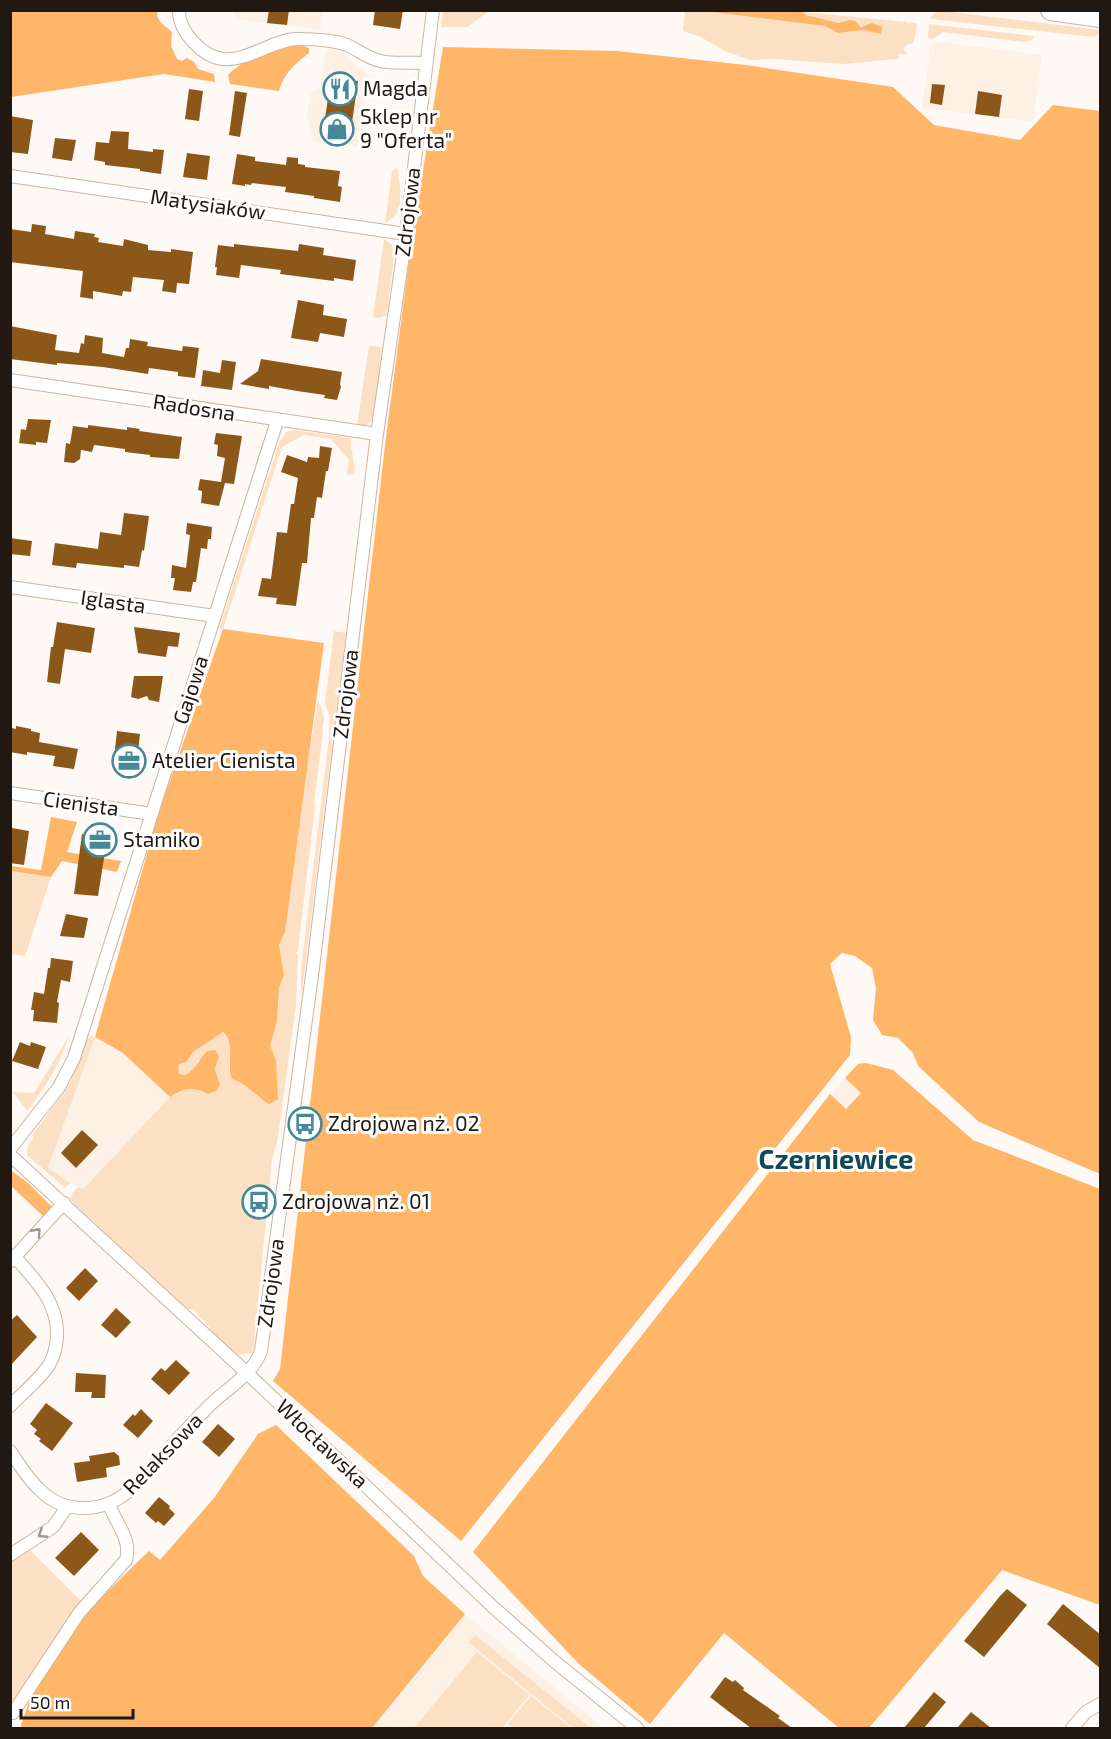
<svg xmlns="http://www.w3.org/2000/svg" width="1111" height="1739" font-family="'Exo 2',sans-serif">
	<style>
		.built { fill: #fdf1e6 }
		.green { fill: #fce0c4 }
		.forest { fill: #ffb669 }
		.building { fill: #8c581a }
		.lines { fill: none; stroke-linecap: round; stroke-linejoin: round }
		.street-casing { stroke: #cbb5a0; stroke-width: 14 }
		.primary-casing { stroke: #cbb5a0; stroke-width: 22 }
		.street { stroke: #fff; stroke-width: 12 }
		.primary { stroke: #fff; stroke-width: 20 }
		.oneway { stroke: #9b9894 }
		.labels { text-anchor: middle; stroke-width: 6; stroke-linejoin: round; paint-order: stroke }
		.poi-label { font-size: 21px; fill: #211911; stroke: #fff; text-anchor: start }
		.street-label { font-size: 21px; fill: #211911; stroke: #fff }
		.district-label { font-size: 27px; font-weight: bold; fill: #114a57; stroke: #fff }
	</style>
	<rect width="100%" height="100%" fill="#fef9f5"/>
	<g class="built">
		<polygon points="235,11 323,11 321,30 235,19"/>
		<polygon points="931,41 1042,55 1033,122 922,108"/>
		<polygon points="326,49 340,51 368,74 357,147 313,141 307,116 310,95 316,89 320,89"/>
		<polygon points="95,1037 123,1053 170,1097 82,1189 70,1183 48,1168"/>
		<polygon points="845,1078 861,1093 846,1109 830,1094"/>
		<polygon points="465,1614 604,1728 372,1728"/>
	</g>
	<g class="green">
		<polygon points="685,10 705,11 825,26 838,33 863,30 881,34 849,20 839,23 806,15 803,12 907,22 909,24 910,22 917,23 915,38 913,43 908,44 903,49 908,54 899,54 898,59 843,64 774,59 750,60 725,51 699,36 683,31"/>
		<polygon points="443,11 443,10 489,11 467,27 441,27"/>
		<polygon points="943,11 1100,30 1098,35 1094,37 930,19 934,13"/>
		<polygon points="929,24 1034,36 1032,40 1024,42 943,32 933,39 928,38"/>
		<path d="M397 167C400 187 407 213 385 223L392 171Z"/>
		<polygon points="384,239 392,245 394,255 387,315 380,318 373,317"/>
		<polygon points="369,346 382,347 373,420 366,425 357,425"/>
		<path d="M295 430 351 438C350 451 356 462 354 475L347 474 349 460 331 439 304 435 282 447 223 629H219L279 443 286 432Z"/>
		<polygon points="334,631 346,633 301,1000 301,970 329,737 330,718 325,703"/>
		<path d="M318 699 324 717 322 730 323 731 314 803 315 807 298 949 296 954H298L296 1006 277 1143 272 1159 253 1353 237 1355 208 1331 210 1328 193 1309H185L70 1200 73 1192 78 1187 83 1189 170 1097C183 1088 193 1086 208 1094L218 1077 215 1069 218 1056 198 1060 195 1069 186 1075 179 1074 178 1065 186 1062 193 1052 222 1032C233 1042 230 1056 229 1069L261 1100 276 1060 270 1045 277 1022 279 988 284 975 279 945 285 932 297 819 301 811 307 757 310 751Z"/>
		<polygon points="11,871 51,877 25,956 11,954"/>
		<path d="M69 1036C59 1066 47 1085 27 1111L13 1092 34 1093Z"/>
		<polygon points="89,1036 95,1037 48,1168 70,1183 65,1188 27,1155 28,1145 34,1138 32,1135 68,1087"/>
		<polygon points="30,1550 81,1601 11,1709 11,1562"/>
		<polygon points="475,1635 591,1728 573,1728 468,1642"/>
		<polygon points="477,1652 529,1695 502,1728 414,1728"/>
		<polygon points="531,1696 571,1728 514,1728 508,1724"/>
	</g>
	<g class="forest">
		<path d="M11 10 157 11C157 23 164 24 172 32L171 46 177 59 182 61 187 58 194 62 198 69 214 74 215 82 164 74 11 97Z"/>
		<polygon points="792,10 803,12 806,15 839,23 849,20 855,21 861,27 872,23 882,27 881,34 863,30 838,33 825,26 705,11"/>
		<path d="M297 44 309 48V53C294 65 285 72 279 91L230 84 228 75C245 57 274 49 297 44Z"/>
		<polygon points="443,47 617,51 746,65 893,87 934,125 1020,140 1053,105 1100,111 1100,1174 979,1122 918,1066 913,1053 898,1038 882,1035 873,1020 876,988 872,968 855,956 842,953 830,964 851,1037 850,1055 461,1541 273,1381 280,1369 385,445 412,238"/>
		<path d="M223 629 324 643 285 932 279 945 284 975 279 988 277 1022 270 1045 276 1060 278 1099 269 1104C255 1097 248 1083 232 1079 226 1064 236 1045 223 1032L193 1052 186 1062 178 1065 179 1074 186 1075C196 1069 199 1059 207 1051L215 1050 219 1056 215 1069 220 1085 216 1091 208 1094C193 1086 183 1088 170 1097L123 1053 95 1037 158 815Z"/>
		<polygon points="51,817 77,822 67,852 121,861 117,872 62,861 51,877 11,871 11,866 41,870"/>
		<polygon points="866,1063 893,1070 973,1140 1100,1189 1100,1605 1002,1570 869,1728 839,1728 724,1633 650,1724 579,1664 473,1552 830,1094 846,1109 861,1093 845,1078 858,1064"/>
		<polygon points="10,1170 27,1182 52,1207 43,1216 11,1186"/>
		<path d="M276 1425 414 1556 423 1576 465 1614 372 1728H21V1725C26 1712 29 1698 36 1686 65 1632 105 1593 149 1551L160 1560 214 1498 258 1434Z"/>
	</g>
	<g class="building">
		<polygon points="269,10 289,10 287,25 267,23"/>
		<polygon points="375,10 403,10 400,29 373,25"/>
		<polygon points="331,78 358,81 350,136 323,132"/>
		<polygon points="932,84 945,85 942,105 930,103"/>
		<polygon points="189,89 203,91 199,121 185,119"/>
		<polygon points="235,91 247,93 240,137 229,135"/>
		<polygon points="978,91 1002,95 999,117 975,114"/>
		<polygon points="10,116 33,120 28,154 10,152"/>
		<polygon points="111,131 129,132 128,149 153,152 153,149 164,150 161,174 140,171 140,169 105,165 105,162 94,160 96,142 109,143"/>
		<polygon points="55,138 76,140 72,161 52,158"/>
		<polygon points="187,153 210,156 207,180 183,177"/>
		<polygon points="237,154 255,157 255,161 286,165 287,157 298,158 298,164 305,165 305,167 340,171 338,186 342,187 340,202 314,198 314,196 285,192 286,187 252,183 251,185 245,184 245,186 232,184"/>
		<polygon points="32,224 46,226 45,234 74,239 75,231 95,234 94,237 99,238 98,242 123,246 124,239 148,245 148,250 171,252 171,249 193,252 189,284 177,283 176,293 162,291 164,280 133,277 131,292 123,291 122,296 93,291 93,299 80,297 83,271 10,262 10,229 31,232"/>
		<polygon points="234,244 298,251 299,244 324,248 323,255 356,260 353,281 334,278 334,281 280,274 281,270 241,265 239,278 216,275 217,267 215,267 218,245 234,247"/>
		<polygon points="298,300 324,305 323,315 347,319 344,337 320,333 318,342 291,338"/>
		<polygon points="10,326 57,335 55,350 79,353 81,343 84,344 85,335 103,338 102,353 124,357 126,348 129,348 130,339 148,342 147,346 182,351 183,346 199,348 195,378 178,376 178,372 149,368 148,374 103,367 57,363 57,365 10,359"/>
		<polygon points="261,359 342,372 340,384 341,387 337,400 324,398 325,395 297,391 269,386 269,389 240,384 258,371"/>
		<polygon points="222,360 236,362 232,390 201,386 203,370 220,373"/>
		<polygon points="28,419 51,420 47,443 36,442 36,445 19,443 21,429 26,430"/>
		<polygon points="88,425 127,430 127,427 140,429 139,431 182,437 179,459 150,457 150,455 125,452 125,449 94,445 92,452 81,450 80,459 74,463 64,462 66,443 70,444 73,426 88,428"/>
		<polygon points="216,433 242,436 234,484 225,483 219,506 201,503 202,493 202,491 198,490 200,479 221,482 225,458 217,456 218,445 214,444"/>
		<polygon points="320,446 332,448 328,471 326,471 322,498 317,497 314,518 311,518 307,563 302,563 296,606 276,604 277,598 258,596 262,578 271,579 277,532 287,533 291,504 294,504 298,478 281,472 287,455 307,462 308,457 319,458"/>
		<polygon points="124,513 149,516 144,551 142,550 139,567 124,565 124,568 77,563 76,568 52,565 55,543 98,549 100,532 121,535"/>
		<polygon points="187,523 212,527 211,539 208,539 207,549 201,548 196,582 193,582 191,592 173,590 175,578 171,578 172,565 186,568 190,535 186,534"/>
		<polygon points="10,538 32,541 30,556 10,554"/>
		<polygon points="57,622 95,628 91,653 65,649 60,684 47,682 51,647 53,647"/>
		<polygon points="134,627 180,633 178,647 168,646 166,657 138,653"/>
		<polygon points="134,676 163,676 159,702 149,700 147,696 138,699 131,697"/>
		<polygon points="16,726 31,729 31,731 40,733 39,742 78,749 74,769 53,766 55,756 27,752 27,755 10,752 12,728 16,729"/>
		<polygon points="117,731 140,734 136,770 113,767"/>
		<polygon points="91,824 114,828 110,853 105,852 98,896 74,894 82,834 89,835"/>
		<polygon points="12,828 29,831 24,865 10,863"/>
		<polygon points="66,914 88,918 84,938 60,936"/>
		<polygon points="51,958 73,961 70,982 61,980 57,1002 59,1003 57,1023 33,1021 34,1010 31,1010 34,992 44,994 48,968 50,968"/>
		<polygon points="20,1042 30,1046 31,1042 46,1047 38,1069 12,1061"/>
		<polygon points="82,1130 98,1145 76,1168 61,1153"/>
		<polygon points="85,1268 98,1281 79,1301 66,1288"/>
		<polygon points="116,1308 131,1322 116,1338 101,1325"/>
		<polygon points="17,1315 37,1337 10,1366 10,1321"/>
		<polygon points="176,1360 190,1373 169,1395 151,1379 161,1368 165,1371"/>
		<polygon points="76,1373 106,1375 105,1398 91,1398 92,1392 75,1392"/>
		<polygon points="46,1403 73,1423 52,1451 39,1441 41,1439 34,1434 37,1430 30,1424"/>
		<polygon points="141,1409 153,1421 138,1438 123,1425 133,1414 135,1416"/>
		<polygon points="218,1424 235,1439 219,1457 202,1442"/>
		<polygon points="114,1452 119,1456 120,1465 106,1468 107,1477 77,1482 74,1463 90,1461 89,1456"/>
		<polygon points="159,1497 170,1506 169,1508 175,1514 164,1526 158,1521 156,1523 145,1513"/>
		<polygon points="81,1532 99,1550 74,1576 55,1558"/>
		<polygon points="1007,1589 1027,1605 984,1657 964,1641 1000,1596"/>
		<polygon points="1063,1604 1101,1635 1101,1669 1047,1624"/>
		<polygon points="725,1677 733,1682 735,1680 744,1688 743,1690 780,1716 778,1718 792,1728 751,1728 728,1711 710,1697"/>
		<polygon points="934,1692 946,1702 924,1728 904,1728"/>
		<polygon points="971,1712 991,1728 957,1728"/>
	</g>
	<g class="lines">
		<defs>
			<g id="street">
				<path d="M179 10C178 31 202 56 222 59 248 62 271 40 297 39 312 39 333 40 347 45 358 50 368 58 380 61 393 64 412 62 426 63"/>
				<polyline points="10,176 406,234"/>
				<polyline points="10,380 377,434"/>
				<polyline points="10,587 215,616"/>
				<polyline points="10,793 152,814"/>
				<polyline points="10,1149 59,1087 74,1058 277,421"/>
				<polyline points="10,1155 247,1373 492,1606 554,1661 637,1728"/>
				<polyline points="11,1261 64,1203"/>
				<path d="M10 1406C23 1393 39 1380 49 1365 54 1357 56 1347 57 1338 59 1303 36 1281 15 1257"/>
				<path d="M10 1451C19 1464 28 1479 39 1489 64 1515 103 1513 129 1491 157 1463 183 1432 211 1404 228 1388 253 1374 261 1351L313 968 377 434 406 234 433 10"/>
				<polyline points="10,1555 53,1527 67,1507"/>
				<path d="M13 1713 79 1613 126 1560C132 1539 116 1524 109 1504"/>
				<polyline points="1072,1728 1086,1712 1100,1704"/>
			</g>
			<polyline id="primary" points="1051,10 1100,17"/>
		</defs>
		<use href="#street" class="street-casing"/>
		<use href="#primary" class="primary-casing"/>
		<use href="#street" class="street"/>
		<use href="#primary" class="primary"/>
	</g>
	<defs><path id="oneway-chevron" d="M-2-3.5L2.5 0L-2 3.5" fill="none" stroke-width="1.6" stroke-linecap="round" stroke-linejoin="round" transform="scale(1.5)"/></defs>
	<g class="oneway">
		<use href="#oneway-chevron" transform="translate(37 1232) rotate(-48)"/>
		<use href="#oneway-chevron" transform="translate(42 1534) rotate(147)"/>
	</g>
	<defs>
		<symbol id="restaurant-ring" viewBox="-11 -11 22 22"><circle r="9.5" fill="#fff" stroke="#458898" stroke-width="1.5"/><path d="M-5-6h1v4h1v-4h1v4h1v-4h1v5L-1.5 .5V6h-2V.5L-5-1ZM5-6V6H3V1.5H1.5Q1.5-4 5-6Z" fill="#458898"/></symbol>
		<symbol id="shop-ring" viewBox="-11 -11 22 22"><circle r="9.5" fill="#fff" stroke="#458898" stroke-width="1.5"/><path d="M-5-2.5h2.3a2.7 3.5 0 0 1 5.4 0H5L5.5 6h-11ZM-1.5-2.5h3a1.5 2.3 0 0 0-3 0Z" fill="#458898"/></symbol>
		<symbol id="office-ring" viewBox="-11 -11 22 22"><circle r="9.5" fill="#fff" stroke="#458898" stroke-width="1.5"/><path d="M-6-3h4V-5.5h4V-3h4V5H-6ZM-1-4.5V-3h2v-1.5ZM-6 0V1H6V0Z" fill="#458898"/></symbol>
		<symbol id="bus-ring" viewBox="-11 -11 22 22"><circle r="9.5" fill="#fff" stroke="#458898" stroke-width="1.5"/><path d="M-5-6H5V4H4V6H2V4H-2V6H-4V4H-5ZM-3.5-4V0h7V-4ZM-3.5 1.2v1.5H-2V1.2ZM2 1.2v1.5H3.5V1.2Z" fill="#458898"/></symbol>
	</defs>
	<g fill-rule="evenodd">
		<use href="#restaurant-ring" x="321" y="70" width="38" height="38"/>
		<use href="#shop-ring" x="318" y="110" width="38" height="38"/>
		<use href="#office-ring" x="110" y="742" width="38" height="38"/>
		<use href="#office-ring" x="81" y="821" width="38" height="38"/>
		<use href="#bus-ring" x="286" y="1105" width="38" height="38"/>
		<use href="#bus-ring" x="240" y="1183" width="38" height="38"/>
	</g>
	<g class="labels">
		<g class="poi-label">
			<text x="363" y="96">Magda</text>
			<text x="360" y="124">Sklep nr<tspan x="360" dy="24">9 "Oferta"</tspan></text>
			<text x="152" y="768">Atelier Cienista</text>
			<text x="123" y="847">Stamiko</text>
			<text x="328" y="1131">Zdrojowa nż. 02</text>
			<text x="282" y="1209">Zdrojowa nż. 01</text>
		</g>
		<g class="street-label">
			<text transform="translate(208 205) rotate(8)" y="7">Matysiaków</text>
			<text transform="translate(408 212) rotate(-83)" y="7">Zdrojowa</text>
			<text transform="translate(194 408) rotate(9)" y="7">Radosna</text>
			<text transform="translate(113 602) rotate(8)" y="7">Iglasta</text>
			<text transform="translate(191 690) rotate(-72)" y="7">Gajowa</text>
			<text transform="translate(346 694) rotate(-83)" y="7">Zdrojowa</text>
			<text transform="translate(81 804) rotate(8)" y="7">Cienista</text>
			<text transform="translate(271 1283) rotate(-82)" y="7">Zdrojowa</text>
			<text transform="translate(322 1444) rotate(44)" y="7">Włocławska</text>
			<text transform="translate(163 1454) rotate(-46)" y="7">Relaksowa</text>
		</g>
		<g class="district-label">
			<text x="836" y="1169">Czerniewice</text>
		</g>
	</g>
	<rect width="1111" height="1739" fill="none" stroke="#211911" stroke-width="24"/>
	<path d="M21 1709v9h112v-9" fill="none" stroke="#211911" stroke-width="3"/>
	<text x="30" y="1709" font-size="18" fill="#211911" stroke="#ffffff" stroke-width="4.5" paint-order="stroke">50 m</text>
</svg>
